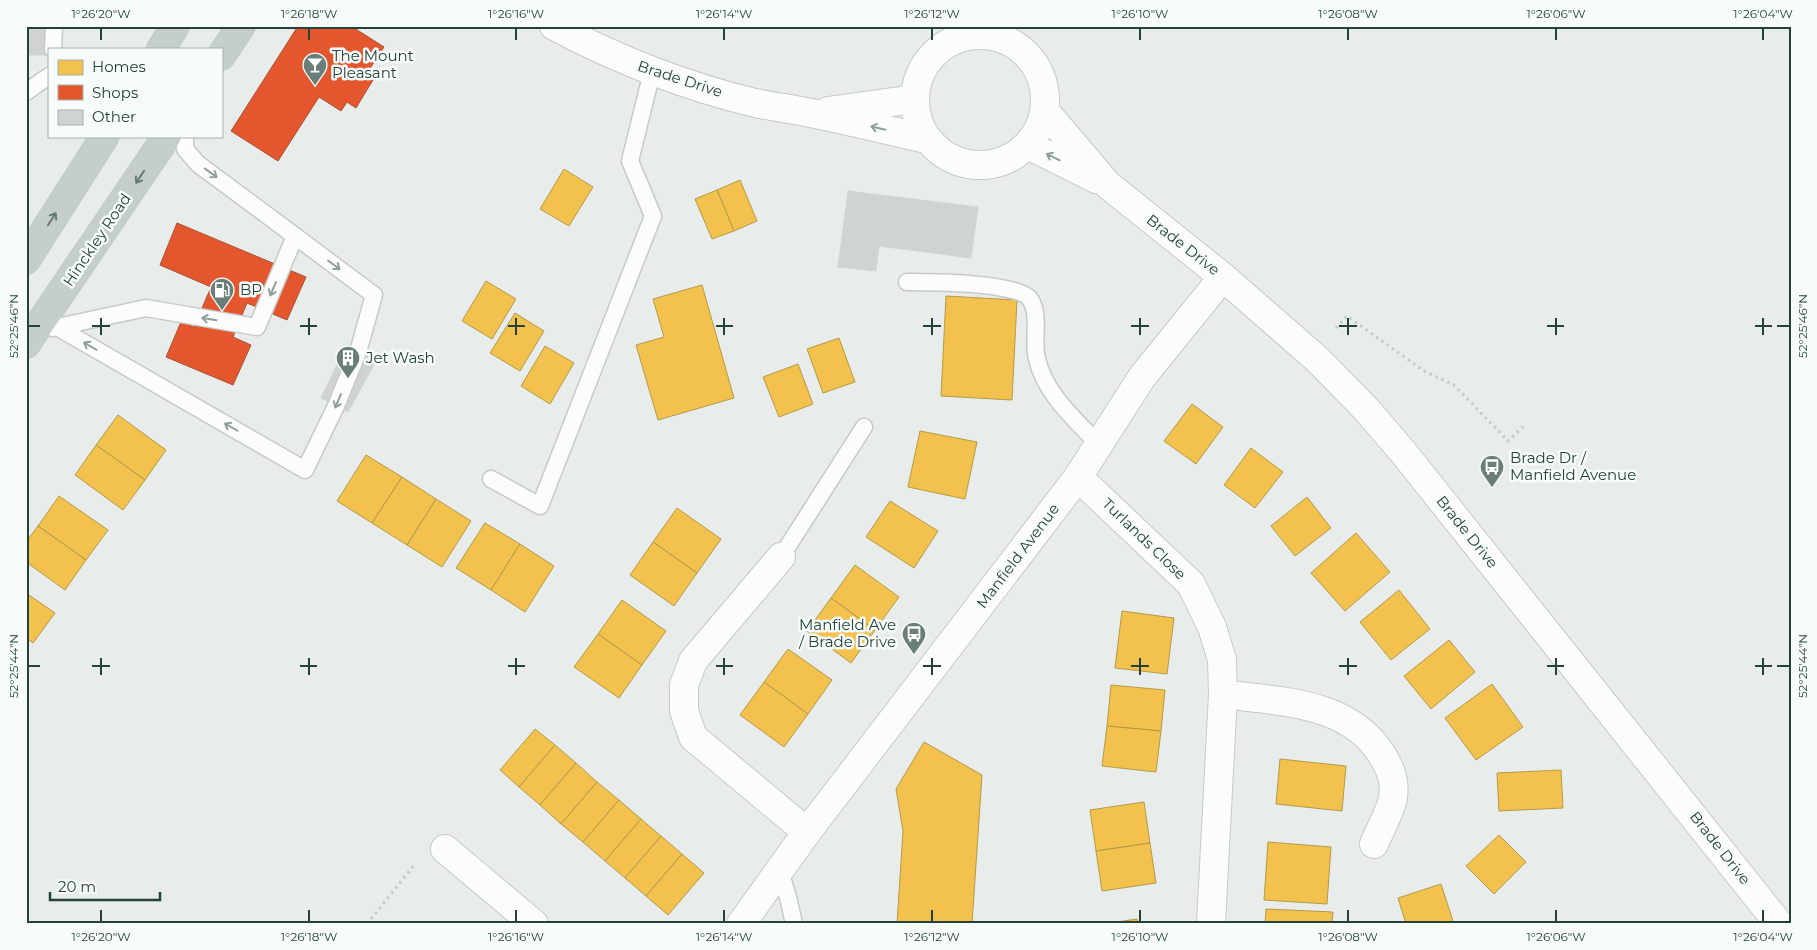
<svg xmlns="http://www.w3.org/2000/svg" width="1817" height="950" font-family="Montserrat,sans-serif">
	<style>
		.homes { fill: #f2c14e; stroke: #b49b48 }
		.shops { fill: #e4572e; stroke: #aa5132 }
		.building { fill: #cfd4d2; stroke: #d1d6d4 }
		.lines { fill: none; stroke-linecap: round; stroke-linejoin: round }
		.service-casing { stroke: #c5cac8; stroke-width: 19 }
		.minor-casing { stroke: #c5cac8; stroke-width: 30 }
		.trunk-casing { stroke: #c3ccc9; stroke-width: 30 }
		.path { stroke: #c3ccca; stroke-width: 3; stroke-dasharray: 2.5 4; stroke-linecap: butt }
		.service { stroke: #fcfcfc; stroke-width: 16 }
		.minor { stroke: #fcfcfc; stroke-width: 28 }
		.trunk { stroke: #c6cecc; stroke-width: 28 }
		.oneway { stroke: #909f9b }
		.oneway2 { stroke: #657a74 }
		.ticks { fill: none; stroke: #24423a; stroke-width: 2 }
		.labels { text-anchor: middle; stroke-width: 5; stroke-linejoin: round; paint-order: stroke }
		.poi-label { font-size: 15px; fill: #24423a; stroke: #f7fbf9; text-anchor: start }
		.street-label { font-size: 15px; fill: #24423a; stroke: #f7fbf9 }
		.neatline { fill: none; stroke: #24423a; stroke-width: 2 }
		.ticks-label { font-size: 12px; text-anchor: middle; fill: #24423a }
	</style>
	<rect width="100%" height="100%" fill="#e8edeb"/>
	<g class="homes">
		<polygon points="564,169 593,187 569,226 540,209"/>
		<polygon points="740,180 757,221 734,231 717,190"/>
		<polygon points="717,190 734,231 712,239 695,199"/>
		<polygon points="486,281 516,299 492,339 462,321"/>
		<polygon points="702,285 734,398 658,420 636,345 664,337 653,299"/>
		<polygon points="946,296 1017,300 1012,400 941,396"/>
		<polygon points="515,313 544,331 520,371 490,353"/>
		<polygon points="839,338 855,382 823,393 807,349"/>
		<polygon points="545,346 574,363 550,404 521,386"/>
		<polygon points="798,364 813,404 779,417 763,377"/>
		<polygon points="1192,404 1223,427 1196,464 1164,441"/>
		<polygon points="118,415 166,450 145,480 96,445"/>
		<polygon points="920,431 977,442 965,499 908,487"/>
		<polygon points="96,445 145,480 123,510 75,475"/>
		<polygon points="1251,448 1283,472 1255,508 1224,485"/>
		<polygon points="366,455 402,477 372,523 337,501"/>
		<polygon points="402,477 436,499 407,545 372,523"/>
		<polygon points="59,496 108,530 86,560 38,526"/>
		<polygon points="1307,497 1331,528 1295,556 1271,526"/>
		<polygon points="436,499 471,521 442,567 407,545"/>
		<polygon points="890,501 938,531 914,568 866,537"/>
		<polygon points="677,508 721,539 697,573 653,542"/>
		<polygon points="485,523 520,544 491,590 456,568"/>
		<polygon points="38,526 86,560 65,590 26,562 26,542"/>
		<polygon points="1356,533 1390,572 1345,611 1311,573"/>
		<polygon points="653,542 697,573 674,606 630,575"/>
		<polygon points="520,544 554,566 525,612 491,590"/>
		<polygon points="855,565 899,597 875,630 831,598"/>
		<polygon points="1399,590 1430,629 1391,660 1360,622"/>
		<polygon points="26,593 55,613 33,643 26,638"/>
		<polygon points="831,598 875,630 851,663 807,631"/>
		<polygon points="622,600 666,631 642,665 598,634"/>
		<polygon points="1122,611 1174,618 1167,674 1115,668"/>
		<polygon points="598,634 642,665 619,698 574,667"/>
		<polygon points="1449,640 1475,672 1431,709 1404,676"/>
		<polygon points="788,649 832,680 808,714 764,682"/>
		<polygon points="764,682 808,714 784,747 740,715"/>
		<polygon points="1492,684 1523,727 1476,760 1445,718"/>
		<polygon points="1111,685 1165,690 1161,731 1107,726"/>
		<polygon points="1107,726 1161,731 1156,772 1102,766"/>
		<polygon points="535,729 555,745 519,787 500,770"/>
		<polygon points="924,742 982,775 972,924 897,924 903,831 896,789"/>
		<polygon points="555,745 576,763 540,805 519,787"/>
		<polygon points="1280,759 1346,766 1342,811 1276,804"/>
		<polygon points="576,763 597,782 561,824 540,805"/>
		<polygon points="1561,770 1563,808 1499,811 1497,773"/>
		<polygon points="597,782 619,800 583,842 561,824"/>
		<polygon points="619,800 641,819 605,861 583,842"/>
		<polygon points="1144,802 1150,843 1096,851 1090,810"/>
		<polygon points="641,819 661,836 625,878 605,861"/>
		<polygon points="1499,835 1526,862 1494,894 1466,866"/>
		<polygon points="661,836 682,854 646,896 625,878"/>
		<polygon points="1268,842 1331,847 1327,904 1264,900"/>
		<polygon points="1150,843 1156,883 1102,891 1096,851"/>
		<polygon points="682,854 704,873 668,915 646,896"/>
		<polygon points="1441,884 1453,921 1444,924 1406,924 1398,898"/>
		<polygon points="1266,909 1333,912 1332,924 1265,924"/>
		<polygon points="1137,919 1138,924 1103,924"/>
	</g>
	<g class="shops">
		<polygon points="298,26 351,26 384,47 369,70 376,75 356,108 347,102 341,111 319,97 278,161 231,131"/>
		<polygon points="177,223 306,277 287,320 247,303 233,337 251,345 233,385 166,357 181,322 194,327 211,287 160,265"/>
	</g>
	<g class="building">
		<polygon points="26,26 52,26 49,55 26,55"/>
		<polygon points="848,191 978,207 971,258 879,246 876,271 838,267"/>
		<polygon points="346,346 376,361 348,412 321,398"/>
	</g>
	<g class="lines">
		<defs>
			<g id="service">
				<polyline points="985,36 988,26"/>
				<polyline points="53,49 54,26"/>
				<polyline points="26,92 49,76"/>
				<path d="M907 282C928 282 1019 282 1030 299 1041 316 1032 340 1037 359 1045 394 1075 419 1098 444"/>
				<polyline points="57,327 305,470 336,406 358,352 374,295 295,236"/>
				<polyline points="53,328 146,308 257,327 295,236 198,164 185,149 185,136"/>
				<polyline points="491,479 540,506 653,216 630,161 652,72"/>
				<polyline points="781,557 864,427"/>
				<polyline points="780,870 789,901 794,924"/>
			</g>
			<g id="minor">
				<path d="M554 26C618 60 685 86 755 103 774 107 793 109 811 113 850 121 888 130 926 139"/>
				<circle cx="980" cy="100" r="65"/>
				<polyline points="828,111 914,99"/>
				<polyline points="1045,111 1108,185 1223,277 1317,359 1366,409 1403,452 1779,924"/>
				<polyline points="1028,145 1096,179"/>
				<polyline points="1078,477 1191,584 1212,627 1222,660 1223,694 1211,924"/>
				<polyline points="781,557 693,661 684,685 684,711 693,737 807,832"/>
				<path d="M1223 694C1281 702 1351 701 1384 758 1392 772 1395 782 1393 798 1391 810 1379 832 1374 844"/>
				<polyline points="445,849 534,924"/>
				<polyline points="741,924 807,832 1078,477 1142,377 1223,277"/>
			</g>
			<g id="trunk">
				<polyline points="161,49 175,26"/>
				<polyline points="221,56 241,26"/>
				<polyline points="26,260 105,136"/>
				<polyline points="26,344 167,136"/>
			</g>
		</defs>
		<use href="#service" class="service-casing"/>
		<use href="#minor" class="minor-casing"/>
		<use href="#trunk" class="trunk-casing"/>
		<g class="path">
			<polyline points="1336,328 1347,316 1424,371 1454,385 1508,441 1525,425"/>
			<polyline points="367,924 415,864"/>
		</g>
		<use href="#service" class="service"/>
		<use href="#minor" class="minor"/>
		<use href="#trunk" class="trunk"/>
	</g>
	<defs><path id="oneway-shaft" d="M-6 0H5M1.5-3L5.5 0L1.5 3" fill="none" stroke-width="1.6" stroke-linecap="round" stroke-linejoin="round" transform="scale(1.25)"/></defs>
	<g class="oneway">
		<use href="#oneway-shaft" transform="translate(878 128) rotate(-167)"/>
		<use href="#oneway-shaft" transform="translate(1053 157) rotate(-153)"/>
		<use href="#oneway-shaft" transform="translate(211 173) rotate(36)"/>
		<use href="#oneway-shaft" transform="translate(334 265) rotate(37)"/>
		<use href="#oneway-shaft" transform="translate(273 289) rotate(113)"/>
		<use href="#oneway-shaft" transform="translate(209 319) rotate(-171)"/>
		<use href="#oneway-shaft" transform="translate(90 346) rotate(-150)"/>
		<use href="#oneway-shaft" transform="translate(338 401) rotate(113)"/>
		<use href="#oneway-shaft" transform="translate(231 427) rotate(-150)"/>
	</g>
	<g class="oneway2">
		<use href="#oneway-shaft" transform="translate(140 177) rotate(124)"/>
		<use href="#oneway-shaft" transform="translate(52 219) rotate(-57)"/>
	</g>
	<path class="ticks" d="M101 28V40M309 28V40M516 28V40M724 28V40M932 28V40M1140 28V40M1348 28V40M1556 28V40M1763 28V40M101 318V335M309 318V335M516 318V335M724 318V335M932 318V335M1140 318V335M1348 318V335M1556 318V335M1763 318V335M28 326H40M92 326H110M300 326H317M508 326H525M716 326H733M923 326H941M1131 326H1149M1339 326H1357M1547 326H1564M1755 326H1772M1777 326H1790M101 658V675M309 658V675M516 658V675M724 658V675M932 658V675M1140 658V675M1348 658V675M1556 658V675M1763 658V675M28 666H40M92 666H110M300 666H317M508 666H525M716 666H733M923 666H941M1131 666H1149M1339 666H1357M1547 666H1564M1755 666H1772M1777 666H1790M101 910V922M309 910V922M516 910V922M724 910V922M932 910V922M1140 910V922M1348 910V922M1556 910V922M1763 910V922"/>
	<defs>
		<symbol id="bar-pin" viewBox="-11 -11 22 30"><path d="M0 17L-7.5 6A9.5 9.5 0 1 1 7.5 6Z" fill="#697e78" stroke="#f7fbf9"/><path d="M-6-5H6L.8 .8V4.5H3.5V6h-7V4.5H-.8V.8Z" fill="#fff"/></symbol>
		<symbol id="fuel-pin" viewBox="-11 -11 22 30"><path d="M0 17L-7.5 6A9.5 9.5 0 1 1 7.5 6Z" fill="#697e78" stroke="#f7fbf9"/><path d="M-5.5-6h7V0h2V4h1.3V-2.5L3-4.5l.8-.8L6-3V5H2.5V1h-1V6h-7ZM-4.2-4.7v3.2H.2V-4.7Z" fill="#fff"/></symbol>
		<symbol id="building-pin" viewBox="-11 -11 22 30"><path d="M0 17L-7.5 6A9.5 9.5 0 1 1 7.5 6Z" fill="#697e78" stroke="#f7fbf9"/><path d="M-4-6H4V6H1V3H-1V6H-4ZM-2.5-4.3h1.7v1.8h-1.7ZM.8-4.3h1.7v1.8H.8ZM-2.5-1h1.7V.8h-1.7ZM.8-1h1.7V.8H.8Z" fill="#fff"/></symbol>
		<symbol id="bus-pin" viewBox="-11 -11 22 30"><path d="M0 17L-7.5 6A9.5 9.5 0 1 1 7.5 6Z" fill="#697e78" stroke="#f7fbf9"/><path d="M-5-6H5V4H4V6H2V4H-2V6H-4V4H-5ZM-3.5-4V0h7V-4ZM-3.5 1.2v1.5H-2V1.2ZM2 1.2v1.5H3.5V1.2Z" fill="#fff"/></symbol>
	</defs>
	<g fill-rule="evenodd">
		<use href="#bar-pin" x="301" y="51" width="28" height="38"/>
		<use href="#fuel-pin" x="208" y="276" width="28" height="38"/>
		<use href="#building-pin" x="334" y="344" width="28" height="38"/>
		<use href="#bus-pin" x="1478" y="453" width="28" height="38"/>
		<use href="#bus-pin" x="900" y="620" width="28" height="38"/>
	</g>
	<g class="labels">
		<g class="poi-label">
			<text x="332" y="61">The Mount<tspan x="332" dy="17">Pleasant</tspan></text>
			<text x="240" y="295">BP</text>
			<text x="366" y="363">Jet Wash</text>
			<text x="1510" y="463">Brade Dr /<tspan x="1510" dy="17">Manfield Avenue</tspan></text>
			<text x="896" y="630" text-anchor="end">Manfield Ave<tspan x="896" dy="17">/ Brade Drive</tspan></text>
		</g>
		<g class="street-label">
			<text transform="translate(680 79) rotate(18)" y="5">Brade Drive</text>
			<text transform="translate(97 240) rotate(-56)" y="5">Hinckley Road</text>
			<text transform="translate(1183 245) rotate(38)" y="5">Brade Drive</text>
			<text transform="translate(1467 532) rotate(51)" y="5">Brade Drive</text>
			<text transform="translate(1144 539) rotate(44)" y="5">Turlands Close</text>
			<text transform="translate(1018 556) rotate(-53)" y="5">Manfield Avenue</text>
			<text transform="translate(1720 848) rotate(52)" y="5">Brade Drive</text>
		</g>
	</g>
	<rect width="1817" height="950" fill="none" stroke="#f7fbf9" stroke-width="55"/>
	<rect x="48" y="48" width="175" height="90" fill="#f7fbf9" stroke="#a3b1ad"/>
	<rect x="58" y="60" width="25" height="15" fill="#f2c14e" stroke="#a3b1ad"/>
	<text x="92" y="72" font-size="15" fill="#24423a">Homes</text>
	<rect x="58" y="85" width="25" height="15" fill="#e4572e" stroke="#a3b1ad"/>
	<text x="92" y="98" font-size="15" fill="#24423a">Shops</text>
	<rect x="58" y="110" width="25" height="15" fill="#cfd4d2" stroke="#a3b1ad"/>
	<text x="92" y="122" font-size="15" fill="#24423a">Other</text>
	<path d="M50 892v8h110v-8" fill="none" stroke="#24423a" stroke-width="2.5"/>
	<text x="58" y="892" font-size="15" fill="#24423a" stroke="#f7fbf9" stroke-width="4" paint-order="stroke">20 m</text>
	<rect x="28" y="28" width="1762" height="894" class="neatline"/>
	<g class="ticks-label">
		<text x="101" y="18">1°26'20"W</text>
		<text x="309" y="18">1°26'18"W</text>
		<text x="516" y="18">1°26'16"W</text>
		<text x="724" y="18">1°26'14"W</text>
		<text x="932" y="18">1°26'12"W</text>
		<text x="1140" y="18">1°26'10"W</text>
		<text x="1348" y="18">1°26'08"W</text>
		<text x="1556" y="18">1°26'06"W</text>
		<text x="1763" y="18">1°26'04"W</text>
		<text transform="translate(14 326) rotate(-90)" y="4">52°25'46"N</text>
		<text transform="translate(1803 326) rotate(-90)" y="4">52°25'46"N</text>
		<text transform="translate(14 666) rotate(-90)" y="4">52°25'44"N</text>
		<text transform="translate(1803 666) rotate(-90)" y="4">52°25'44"N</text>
		<text x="101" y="941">1°26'20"W</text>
		<text x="309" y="941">1°26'18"W</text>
		<text x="516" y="941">1°26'16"W</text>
		<text x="724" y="941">1°26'14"W</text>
		<text x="932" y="941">1°26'12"W</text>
		<text x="1140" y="941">1°26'10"W</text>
		<text x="1348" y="941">1°26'08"W</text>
		<text x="1556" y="941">1°26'06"W</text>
		<text x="1763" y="941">1°26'04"W</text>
	</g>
</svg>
